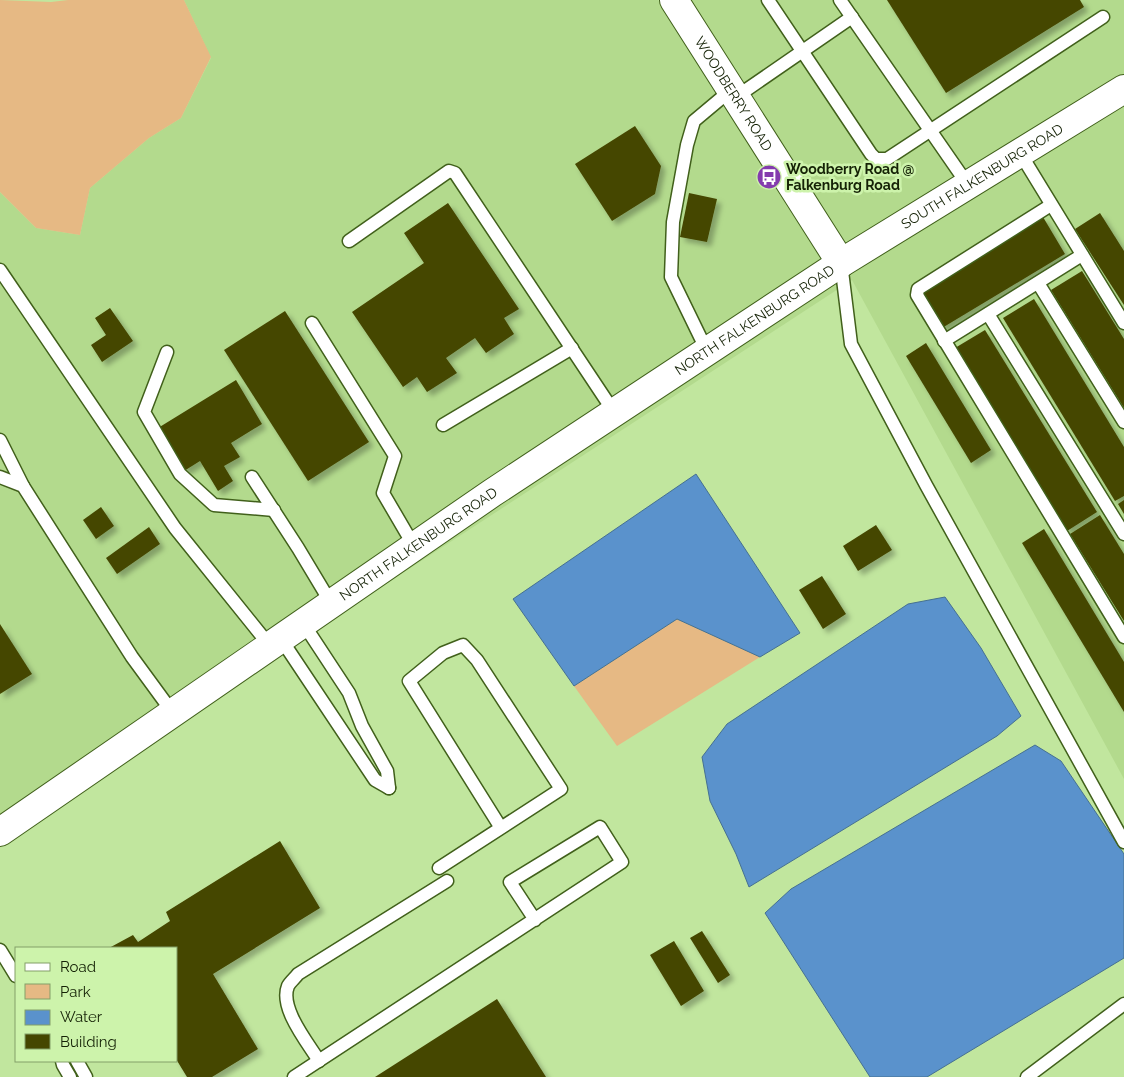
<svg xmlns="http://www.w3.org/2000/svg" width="1124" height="1077" font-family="Raleway,sans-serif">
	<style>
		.built { fill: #b3da8d }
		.green { fill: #e6b984 }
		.water { fill: #5a92cc; stroke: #457091 }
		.building { fill: #454600; filter: url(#shadow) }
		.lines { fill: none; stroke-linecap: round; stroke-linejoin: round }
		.lane-casing { stroke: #41601b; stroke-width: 15 }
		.secondary-casing { stroke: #41601b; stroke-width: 30 }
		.lane { stroke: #fff; stroke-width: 12 }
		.secondary { stroke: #fff; stroke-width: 28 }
		.labels { text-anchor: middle; stroke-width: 5; stroke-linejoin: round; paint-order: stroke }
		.street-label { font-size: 14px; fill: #152206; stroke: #cdf3ab }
		.poi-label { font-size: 14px; font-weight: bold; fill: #152206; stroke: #cdf3ab; text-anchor: start }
	</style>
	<defs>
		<filter id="shadow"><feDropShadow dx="4.5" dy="4.5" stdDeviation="2.5" flood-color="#0004"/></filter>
	</defs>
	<rect width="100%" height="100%" fill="#c1e69e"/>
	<g class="built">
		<polygon points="184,0 658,0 823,260 0,817 0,192 36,228 80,235 90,188 149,138 181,118 211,58"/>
		<polygon points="691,0 1124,0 1124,74 846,245"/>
		<polygon points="1124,104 1124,779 852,280 300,640 499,503 848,273"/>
	</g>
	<g class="green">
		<polygon points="0,0 51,2 68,0 184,0 211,57 181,118 149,138 90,188 80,235 36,228 0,192"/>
		<polygon points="677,619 760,657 617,746 574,686"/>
	</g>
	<g class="water">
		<polygon points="696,474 800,633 760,657 677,619 574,686 513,599"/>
		<polygon points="945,597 981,648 1021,716 997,736 749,887 736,854 710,801 702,757 727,724 908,604"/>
		<polygon points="1035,745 1061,761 1124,854 1124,958 927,1077 870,1077 765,913 791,889"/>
	</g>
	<g class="building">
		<polygon points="887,0 1080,0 1084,7 946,93"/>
		<polygon points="635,126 661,166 655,194 612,221 575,164"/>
		<polygon points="689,193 717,199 707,242 680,237"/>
		<polygon points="448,203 519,309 504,318 514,334 486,353 475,338 446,358 457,373 427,392 417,377 403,387 352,312 424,263 404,233"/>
		<polygon points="1100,213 1124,251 1124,305 1075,229"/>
		<polygon points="1043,217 1065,254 942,328 920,292"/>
		<polygon points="1082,271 1124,339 1124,408 1051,290"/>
		<polygon points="1034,299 1124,447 1124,496 1115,501 1003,318"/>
		<polygon points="110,308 133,341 102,362 91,345 106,335 95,318"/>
		<polygon points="285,311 369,442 308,481 224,350"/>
		<polygon points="985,330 1097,512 1067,531 955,348"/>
		<polygon points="926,343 991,450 971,463 906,356"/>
		<polygon points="236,380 262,424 231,443 240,457 224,466 233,481 218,491 200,461 184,471 158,428"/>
		<polygon points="1124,500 1124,514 1118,504"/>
		<polygon points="101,507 114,526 96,539 83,520"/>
		<polygon points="1100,515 1124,554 1124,621 1070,534"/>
		<polygon points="876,525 892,550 858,571 843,546"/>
		<polygon points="149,527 160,544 117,574 106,558"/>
		<polygon points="1044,529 1124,662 1124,712 1022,543"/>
		<polygon points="822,576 846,614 823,629 799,590"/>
		<polygon points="0,624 32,674 0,694"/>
		<polygon points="280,841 320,908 213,974 258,1049 212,1077 187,1077 176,1059 176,948 109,948 133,935 138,942 170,921 166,912"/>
		<polygon points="702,931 730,975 718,983 690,938"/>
		<polygon points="674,941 704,991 681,1006 650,955"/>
		<polygon points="497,999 546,1077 375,1077"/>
	</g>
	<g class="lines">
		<defs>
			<g id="lane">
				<polyline points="768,0 871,154 876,159 887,159 1103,17"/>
				<polyline points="840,0 968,185"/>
				<polyline points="736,97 852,17"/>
				<polyline points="1020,153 1124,323"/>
				<polyline points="1051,205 918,289 917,295 1124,637"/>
				<polyline points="349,241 449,171 455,173 614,412"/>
				<polyline points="841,263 851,344 926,485 1124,842"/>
				<polyline points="0,270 175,528 270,646"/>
				<polyline points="1038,283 1124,422"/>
				<polyline points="988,314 1124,534"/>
				<polyline points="312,323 395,456 383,493 414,546"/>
				<polyline points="944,341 1082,255"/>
				<polyline points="707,351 671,277 673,222 687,145 694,121 731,90"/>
				<polyline points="167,352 144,412 180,474 214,505 274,510"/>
				<polyline points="443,425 572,348"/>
				<polyline points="0,440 23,486"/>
				<polyline points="0,477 23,486 132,657 173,713"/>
				<polyline points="252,477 298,548 331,603"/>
				<polyline points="303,623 349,693 362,726 387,771 389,788"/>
				<polyline points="281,639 375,780 389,788"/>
				<polyline points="439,868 561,789 477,660 463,645 443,653 409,681 501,828"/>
				<polyline points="0,950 16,976"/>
				<polyline points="62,1061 63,1065 70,1077"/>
				<polyline points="77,1061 86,1077"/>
				<path d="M319 1061C308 1043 279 1008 288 986 290 982 295 978 298 974L447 881"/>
				<polyline points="294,1077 622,862 600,827 510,882 535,920"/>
				<polyline points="1027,1077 1124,1004"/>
			</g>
			<g id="secondary">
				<path id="s1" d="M674 0 841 263"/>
				<path id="s2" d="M0 832 492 493 841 263 1124 89"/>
			</g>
		</defs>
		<use href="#lane" class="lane-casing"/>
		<use href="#secondary" class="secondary-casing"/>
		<use href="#lane" class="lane"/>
		<use href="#secondary" class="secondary"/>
	</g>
	<defs>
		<symbol id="bus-disc" viewBox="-11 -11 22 22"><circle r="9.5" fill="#843bae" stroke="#cdf3ab"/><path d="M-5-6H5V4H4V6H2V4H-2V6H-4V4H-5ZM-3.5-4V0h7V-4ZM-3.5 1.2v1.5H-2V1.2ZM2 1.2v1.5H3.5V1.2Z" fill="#fff"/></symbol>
	</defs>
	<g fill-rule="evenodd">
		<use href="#bus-disc" x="755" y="163" width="28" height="28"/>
	</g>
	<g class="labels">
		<g class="street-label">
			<text dy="5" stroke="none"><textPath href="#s1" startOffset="111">WOODBERRY ROAD</textPath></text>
			<text dy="5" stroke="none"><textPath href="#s2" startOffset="1181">SOUTH FALKENBURG ROAD</textPath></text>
			<text dy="5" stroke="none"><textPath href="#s2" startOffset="912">NORTH FALKENBURG ROAD</textPath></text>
			<text dy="5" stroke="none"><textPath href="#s2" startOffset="508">NORTH FALKENBURG ROAD</textPath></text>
		</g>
		<g class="poi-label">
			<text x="786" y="174">Woodberry Road @<tspan x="786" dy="16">Falkenburg Road</tspan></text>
		</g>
	</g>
	<rect x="15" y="947" width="162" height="115" fill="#cdf3ab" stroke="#839f69"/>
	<rect x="25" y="963" width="25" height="8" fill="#ffffff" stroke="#839f69"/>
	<text x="60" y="972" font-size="15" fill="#152206">Road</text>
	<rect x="25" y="984" width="25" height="15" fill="#e6b984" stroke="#839f69"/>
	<text x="60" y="997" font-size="15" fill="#152206">Park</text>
	<rect x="25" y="1010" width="25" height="15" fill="#5a92cc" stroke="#839f69"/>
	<text x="60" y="1022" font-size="15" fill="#152206">Water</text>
	<rect x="25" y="1034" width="25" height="15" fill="#454600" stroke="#839f69"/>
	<text x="60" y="1047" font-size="15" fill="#152206">Building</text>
</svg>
